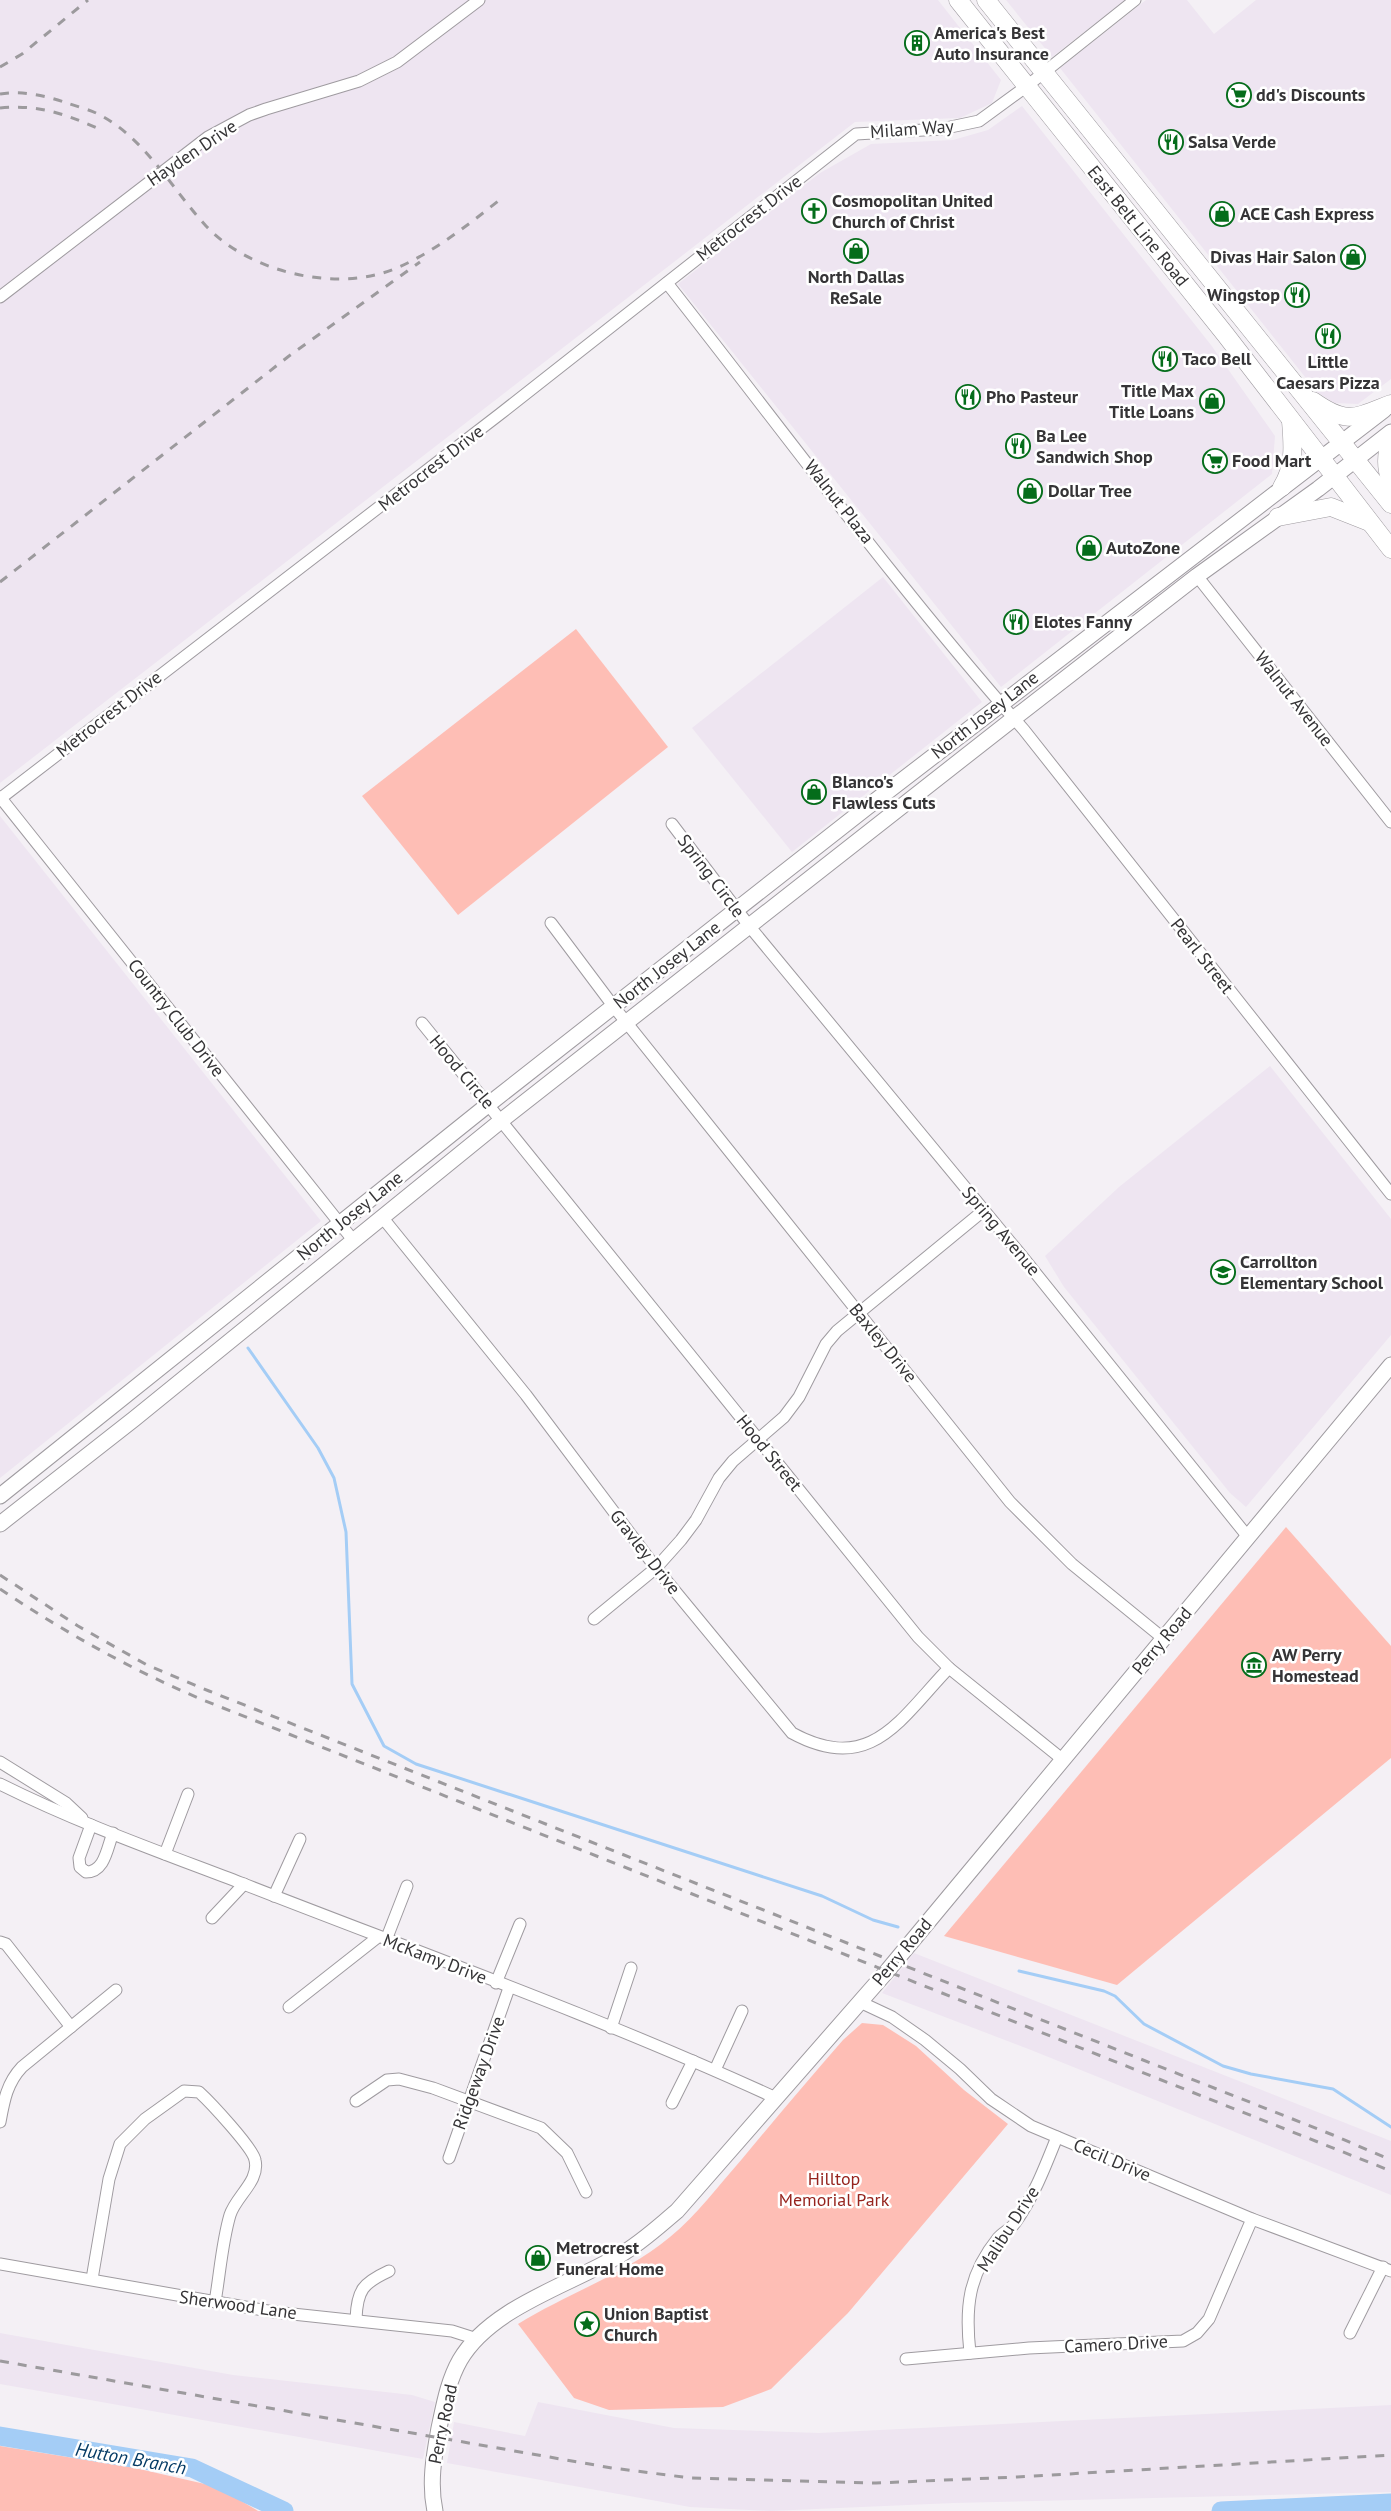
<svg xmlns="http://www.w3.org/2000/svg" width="1391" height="2511" font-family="'PT Sans',sans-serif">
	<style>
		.built { fill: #eee5f1 }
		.green { fill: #febeb5 }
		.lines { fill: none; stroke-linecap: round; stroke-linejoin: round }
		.stream { stroke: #a4cdf6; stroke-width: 3 }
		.river { stroke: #a4cdf6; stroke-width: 19 }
		.street-casing { stroke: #9f9ba0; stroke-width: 13 }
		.secondary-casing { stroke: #9f9ba0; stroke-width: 17 }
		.primary-casing { stroke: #9f9ba0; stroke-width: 19 }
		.street { stroke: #fff; stroke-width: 11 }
		.secondary { stroke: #fff; stroke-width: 15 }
		.primary { stroke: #fff; stroke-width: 18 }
		.rail { stroke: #9c9a9d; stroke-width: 3; stroke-dasharray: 9 9; stroke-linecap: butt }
		.labels { text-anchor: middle; stroke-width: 5; stroke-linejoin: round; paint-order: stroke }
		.poi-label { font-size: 18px; font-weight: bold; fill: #353436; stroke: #fff; text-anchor: start }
		.street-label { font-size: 18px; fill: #353436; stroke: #fff }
		.park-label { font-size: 18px; fill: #96241e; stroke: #fff }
		.water-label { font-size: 19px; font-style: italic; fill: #053b65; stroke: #fff }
	</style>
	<rect width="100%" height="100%" fill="#f4f0f5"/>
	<g class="built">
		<polygon points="0,0 938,0 1001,80 992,103 960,118 855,122 0,783"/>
		<polygon points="1006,0 1125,0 1052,57"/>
		<polygon points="1146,0 1187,0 1214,34 1256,0 1391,0 1391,379 1358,404 1334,403 1317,392 1060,68"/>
		<polygon points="1022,106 1211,345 1275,436 1272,474 1001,687 678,284 820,173 871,144 953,140 988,130"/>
		<polygon points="883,577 982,702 792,852 692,728"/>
		<polygon points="0,816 321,1221 0,1478"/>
		<polygon points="1270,1066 1391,1219 1391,1335 1246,1507 1230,1493 1064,1287 1045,1256 1119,1187"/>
		<polygon points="914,1953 1391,2141 1391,2195 1031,2050 882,1993"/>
		<polygon points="0,2333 233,2375 412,2395 435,2402 423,2459 0,2384"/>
		<polygon points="538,2402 674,2428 819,2433 1391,2405 1391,2492 954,2503 770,2511 690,2507 447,2463 454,2422 525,2436"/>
	</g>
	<g class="green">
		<polygon points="576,629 668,747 458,915 362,796"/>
		<polygon points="1286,1527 1391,1646 1391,1758 1117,1985 944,1936"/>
		<path d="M862 2023 883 2025 916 2046 964 2090 1008 2124 848 2313 771 2389 723 2407 609 2410 574 2398 518 2324C568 2293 624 2275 670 2237 697 2215 719 2185 742 2159 775 2119 809 2079 843 2040Z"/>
		<polygon points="0,2446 135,2468 218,2487 258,2511 0,2511"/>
	</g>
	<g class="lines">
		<g class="stream">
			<polyline points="248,1348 318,1448 334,1478 346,1532 352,1684 384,1746 416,1764 822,1896 873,1920 898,1927"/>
			<polyline points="1019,1971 1104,1991 1115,1996 1144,2024 1223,2066 1251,2074 1333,2089 1391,2127"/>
		</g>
		<g class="river">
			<polyline points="0,2436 192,2468 284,2511"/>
			<polyline points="1221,2511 1391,2503"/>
		</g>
		<defs>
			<g id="street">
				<path d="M667 283C785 433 898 588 1024 730L1391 1194"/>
				<polyline points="0,297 208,137 249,115 266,109 359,81 397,62 479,0"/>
				<polyline points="1197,576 1391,822"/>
				<polyline points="0,797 353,1240"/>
				<polyline points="1,798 500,414 856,134 941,129 979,121 1027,86 1135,0"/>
				<polyline points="672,824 750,927 1021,1255 1248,1537"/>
				<polyline points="551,923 614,1007 1010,1502 1072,1564 1164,1639"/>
				<polyline points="422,1023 918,1637 949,1668 1062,1759"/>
				<path d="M382 1217 526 1395 656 1568 792 1733C871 1776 900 1719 949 1668"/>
				<polyline points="594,1619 656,1568 681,1540 696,1520 719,1478 733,1461 784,1417 799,1397 826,1344 837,1331 983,1211"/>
				<polyline points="0,1762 66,1803 82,1818"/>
				<path d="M0 1784C78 1823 160 1852 241 1883 420 1953 602 2018 776 2098"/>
				<path d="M91 1825 79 1858 80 1867 86 1872C105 1872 107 1848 113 1833"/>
				<polyline points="165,1854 188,1794"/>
				<polyline points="274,1896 300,1839"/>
				<polyline points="212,1918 244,1884"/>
				<polyline points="386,1940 407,1886"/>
				<polyline points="0,1942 6,1944 71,2027"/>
				<polyline points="496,1983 520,1924"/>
				<polyline points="860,2002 892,2017 925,2040 960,2069 991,2099 1031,2126 1252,2219 1391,2271"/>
				<polyline points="289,2007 378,1937"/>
				<polyline points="611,2028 631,1968"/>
				<polyline points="715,2070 742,2011"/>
				<polyline points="356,2101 387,2080 399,2079 433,2088 541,2128 567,2153 586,2192"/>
				<polyline points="672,2103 693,2061"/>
				<path d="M0 2122C4 2100 7 2083 22 2067L116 1990"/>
				<polyline points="449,2158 509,1988"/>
				<polyline points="0,2264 274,2312 452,2331 477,2339"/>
				<path d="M92 2279 109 2179 120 2144 145 2119 184 2091 199 2092C210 2102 253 2148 255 2160 260 2181 236 2196 230 2215 222 2242 220 2273 215 2302"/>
				<path d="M356 2319C357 2290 363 2283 389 2271"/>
				<polyline points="1350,2333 1383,2267"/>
				<path d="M970 2353C965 2308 968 2275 998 2238 1003 2232 1011 2229 1015 2223 1034 2196 1045 2167 1057 2137"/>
				<polyline points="906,2359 1029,2348 1183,2341 1197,2333 1209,2319 1252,2219"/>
			</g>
			<g id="secondary">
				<polyline points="0,1496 489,1104 866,808 1384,410"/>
				<polyline points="0,1524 134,1419 502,1120 1013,719 1197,576 1318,489 1391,432"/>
				<path d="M435 2511C429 2483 434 2456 439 2428 444 2405 448 2381 460 2360 491 2307 570 2285 620 2255 641 2243 659 2226 677 2211L888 1970 1391 1365"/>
			</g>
			<g id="primary">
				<polyline points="958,0 1225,334 1391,549"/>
				<polyline points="986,0 1391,504"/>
				<path d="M1313 401C1347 425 1355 418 1391 404"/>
				<path d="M1391 439C1386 454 1385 467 1391 481"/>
				<path d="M1282 487C1295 466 1293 445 1291 421"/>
				<polyline points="1278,517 1331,507 1369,522"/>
			</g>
		</defs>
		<use href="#street" class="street-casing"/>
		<use href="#secondary" class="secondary-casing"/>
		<use href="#primary" class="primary-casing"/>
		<use href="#street" class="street"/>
		<use href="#secondary" class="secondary"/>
		<use href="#primary" class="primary"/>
		<g class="rail">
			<polyline points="0,67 22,54 88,0"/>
			<path d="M0 94C21 90 47 96 67 103 76 106 87 109 96 113 144 136 171 188 206 226 250 273 339 294 399 267 437 250 469 224 502 198"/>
			<path d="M0 108C37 104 66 114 99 129"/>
			<polyline points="0,582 289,356 420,262"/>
			<polyline points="0,1575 78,1626 147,1665 209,1691 1333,2135 1391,2160"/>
			<path d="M0 1589C66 1633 130 1669 203 1700L1391 2171"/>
			<polyline points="0,2361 612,2468 691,2478 876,2483 1017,2477 1391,2455"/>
		</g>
	</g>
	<defs>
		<symbol id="building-ring" viewBox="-11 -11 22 22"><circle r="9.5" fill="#fff" stroke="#056d1b" stroke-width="1.5"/><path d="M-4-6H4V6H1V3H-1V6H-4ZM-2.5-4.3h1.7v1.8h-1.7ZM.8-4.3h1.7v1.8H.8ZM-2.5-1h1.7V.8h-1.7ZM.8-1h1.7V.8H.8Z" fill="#056d1b"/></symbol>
		<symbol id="supermarket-ring" viewBox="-11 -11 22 22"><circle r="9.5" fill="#fff" stroke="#056d1b" stroke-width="1.5"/><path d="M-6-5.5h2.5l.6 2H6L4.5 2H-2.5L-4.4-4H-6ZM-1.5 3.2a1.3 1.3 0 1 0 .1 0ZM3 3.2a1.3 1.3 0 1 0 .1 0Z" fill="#056d1b"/></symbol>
		<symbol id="restaurant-ring" viewBox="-11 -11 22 22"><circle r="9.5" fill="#fff" stroke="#056d1b" stroke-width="1.5"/><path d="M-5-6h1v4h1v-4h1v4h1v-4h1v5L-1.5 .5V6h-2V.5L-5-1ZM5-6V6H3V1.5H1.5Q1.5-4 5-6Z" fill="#056d1b"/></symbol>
		<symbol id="church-ring" viewBox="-11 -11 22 22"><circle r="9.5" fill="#fff" stroke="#056d1b" stroke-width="1.5"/><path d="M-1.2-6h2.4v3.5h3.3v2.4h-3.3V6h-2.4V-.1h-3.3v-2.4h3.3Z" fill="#056d1b"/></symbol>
		<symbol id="shop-ring" viewBox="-11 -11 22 22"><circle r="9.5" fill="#fff" stroke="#056d1b" stroke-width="1.5"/><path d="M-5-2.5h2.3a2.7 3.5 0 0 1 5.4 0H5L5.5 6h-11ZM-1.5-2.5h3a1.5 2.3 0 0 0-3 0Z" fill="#056d1b"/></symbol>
		<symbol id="school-ring" viewBox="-11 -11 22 22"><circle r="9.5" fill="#fff" stroke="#056d1b" stroke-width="1.5"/><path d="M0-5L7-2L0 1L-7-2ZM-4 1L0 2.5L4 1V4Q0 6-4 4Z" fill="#056d1b"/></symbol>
		<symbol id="museum-ring" viewBox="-11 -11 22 22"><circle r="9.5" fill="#fff" stroke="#056d1b" stroke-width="1.5"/><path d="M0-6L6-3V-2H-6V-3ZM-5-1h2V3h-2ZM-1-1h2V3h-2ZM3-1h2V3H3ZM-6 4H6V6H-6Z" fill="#056d1b"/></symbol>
		<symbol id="sight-ring" viewBox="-11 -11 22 22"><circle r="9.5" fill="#fff" stroke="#056d1b" stroke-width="1.5"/><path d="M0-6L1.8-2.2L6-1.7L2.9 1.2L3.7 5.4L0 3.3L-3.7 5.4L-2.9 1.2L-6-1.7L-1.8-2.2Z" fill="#056d1b"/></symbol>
	</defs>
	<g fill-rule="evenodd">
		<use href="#building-ring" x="903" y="29" width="28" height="28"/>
		<use href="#supermarket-ring" x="1225" y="81" width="28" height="28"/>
		<use href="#restaurant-ring" x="1157" y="128" width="28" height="28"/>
		<use href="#church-ring" x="800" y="197" width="28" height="28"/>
		<use href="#shop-ring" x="1208" y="200" width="28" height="28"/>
		<use href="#shop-ring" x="842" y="237" width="28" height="28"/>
		<use href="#shop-ring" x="1339" y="243" width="28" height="28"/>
		<use href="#restaurant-ring" x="1283" y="281" width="28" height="28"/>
		<use href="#restaurant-ring" x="1314" y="322" width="28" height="28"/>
		<use href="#restaurant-ring" x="1151" y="345" width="28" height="28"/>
		<use href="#restaurant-ring" x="954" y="383" width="28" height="28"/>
		<use href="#shop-ring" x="1198" y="387" width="28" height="28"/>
		<use href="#restaurant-ring" x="1004" y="432" width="28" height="28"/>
		<use href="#supermarket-ring" x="1201" y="447" width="28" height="28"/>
		<use href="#shop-ring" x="1016" y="477" width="28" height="28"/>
		<use href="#shop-ring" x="1075" y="534" width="28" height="28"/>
		<use href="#restaurant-ring" x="1002" y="608" width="28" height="28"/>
		<use href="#shop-ring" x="800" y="778" width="28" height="28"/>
		<use href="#school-ring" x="1209" y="1258" width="28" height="28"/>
		<use href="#museum-ring" x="1240" y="1651" width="28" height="28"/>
		<use href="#shop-ring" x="524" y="2244" width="28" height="28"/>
		<use href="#sight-ring" x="573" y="2310" width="28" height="28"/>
	</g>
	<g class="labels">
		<g class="poi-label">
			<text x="934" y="39">America's Best<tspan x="934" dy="21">Auto Insurance</tspan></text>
			<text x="1256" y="101">dd's Discounts</text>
			<text x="1188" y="148">Salsa Verde</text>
			<text x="832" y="207">Cosmopolitan United<tspan x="832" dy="21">Church of Christ</tspan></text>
			<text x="1240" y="220">ACE Cash Express</text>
			<text x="1336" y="263" text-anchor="end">Divas Hair Salon</text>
			<text x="856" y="283" text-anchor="middle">North Dallas<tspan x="856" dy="21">ReSale</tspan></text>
			<text x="1280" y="301" text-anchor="end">Wingstop</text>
			<text x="1182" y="365">Taco Bell</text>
			<text x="1328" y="368" text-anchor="middle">Little<tspan x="1328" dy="21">Caesars Pizza</tspan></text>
			<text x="1194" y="397" text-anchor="end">Title Max<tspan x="1194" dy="21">Title Loans</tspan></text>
			<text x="986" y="403">Pho Pasteur</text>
			<text x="1036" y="442">Ba Lee<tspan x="1036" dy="21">Sandwich Shop</tspan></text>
			<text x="1232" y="467">Food Mart</text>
			<text x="1048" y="497">Dollar Tree</text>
			<text x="1106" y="554">AutoZone</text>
			<text x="1034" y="628">Elotes Fanny</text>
			<text x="832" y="788">Blanco's<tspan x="832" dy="21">Flawless Cuts</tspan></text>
			<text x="1240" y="1268">Carrollton<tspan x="1240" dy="21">Elementary School</tspan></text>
			<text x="1272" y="1661">AW Perry<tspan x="1272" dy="21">Homestead</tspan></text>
			<text x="556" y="2254">Metrocrest<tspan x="556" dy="21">Funeral Home</tspan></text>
			<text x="604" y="2320">Union Baptist<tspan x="604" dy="21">Church</tspan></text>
		</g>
		<g class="street-label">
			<text transform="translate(912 129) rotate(-4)" y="6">Milam Way</text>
			<text transform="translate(192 153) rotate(-34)" y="6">Hayden Drive</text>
			<text transform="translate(749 218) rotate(-38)" y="6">Metrocrest Drive</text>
			<text transform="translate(1138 226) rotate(51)" y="6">East Belt Line Road</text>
			<text transform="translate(431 468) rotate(-38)" y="6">Metrocrest Drive</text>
			<text transform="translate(839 502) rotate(52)" y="6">Walnut Plaza</text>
			<text transform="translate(1294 699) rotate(52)" y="6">Walnut Avenue</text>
			<text transform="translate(109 714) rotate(-38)" y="6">Metrocrest Drive</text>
			<text transform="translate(985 715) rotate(-38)" y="6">North Josey Lane</text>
			<text transform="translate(711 876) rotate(53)" y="6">Spring Circle</text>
			<text transform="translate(1202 956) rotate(52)" y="6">Pearl Street</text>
			<text transform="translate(667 965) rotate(-38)" y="6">North Josey Lane</text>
			<text transform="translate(176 1018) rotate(52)" y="6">Country Club Drive</text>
			<text transform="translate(462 1072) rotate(50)" y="6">Hood Circle</text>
			<text transform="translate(350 1216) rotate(-39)" y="6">North Josey Lane</text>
			<text transform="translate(1001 1231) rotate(50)" y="6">Spring Avenue</text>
			<text transform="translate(883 1343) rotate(51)" y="6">Baxley Drive</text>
			<text transform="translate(769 1453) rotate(51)" y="6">Hood Street</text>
			<text transform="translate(645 1552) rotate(52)" y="6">Gravley Drive</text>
			<text transform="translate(1162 1641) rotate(-50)" y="6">Perry Road</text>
			<text transform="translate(902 1952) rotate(-50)" y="6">Perry Road</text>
			<text transform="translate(435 1959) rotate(21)" y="6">McKamy Drive</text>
			<text transform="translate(479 2073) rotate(-70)" y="6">Ridgeway Drive</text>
			<text transform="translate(1112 2160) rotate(23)" y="6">Cecil Drive</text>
			<text transform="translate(1008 2229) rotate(-57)" y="6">Malibu Drive</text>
			<text transform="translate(238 2305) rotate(8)" y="6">Sherwood Lane</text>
			<text transform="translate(1116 2344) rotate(-3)" y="6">Camero Drive</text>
			<text transform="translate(443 2424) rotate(-78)" y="6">Perry Road</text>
		</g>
		<g class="park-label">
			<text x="834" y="2185">Hilltop<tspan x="834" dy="21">Memorial Park</tspan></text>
		</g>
		<g class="water-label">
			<text transform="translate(131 2458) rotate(10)" y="7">Hutton Branch</text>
		</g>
	</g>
</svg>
